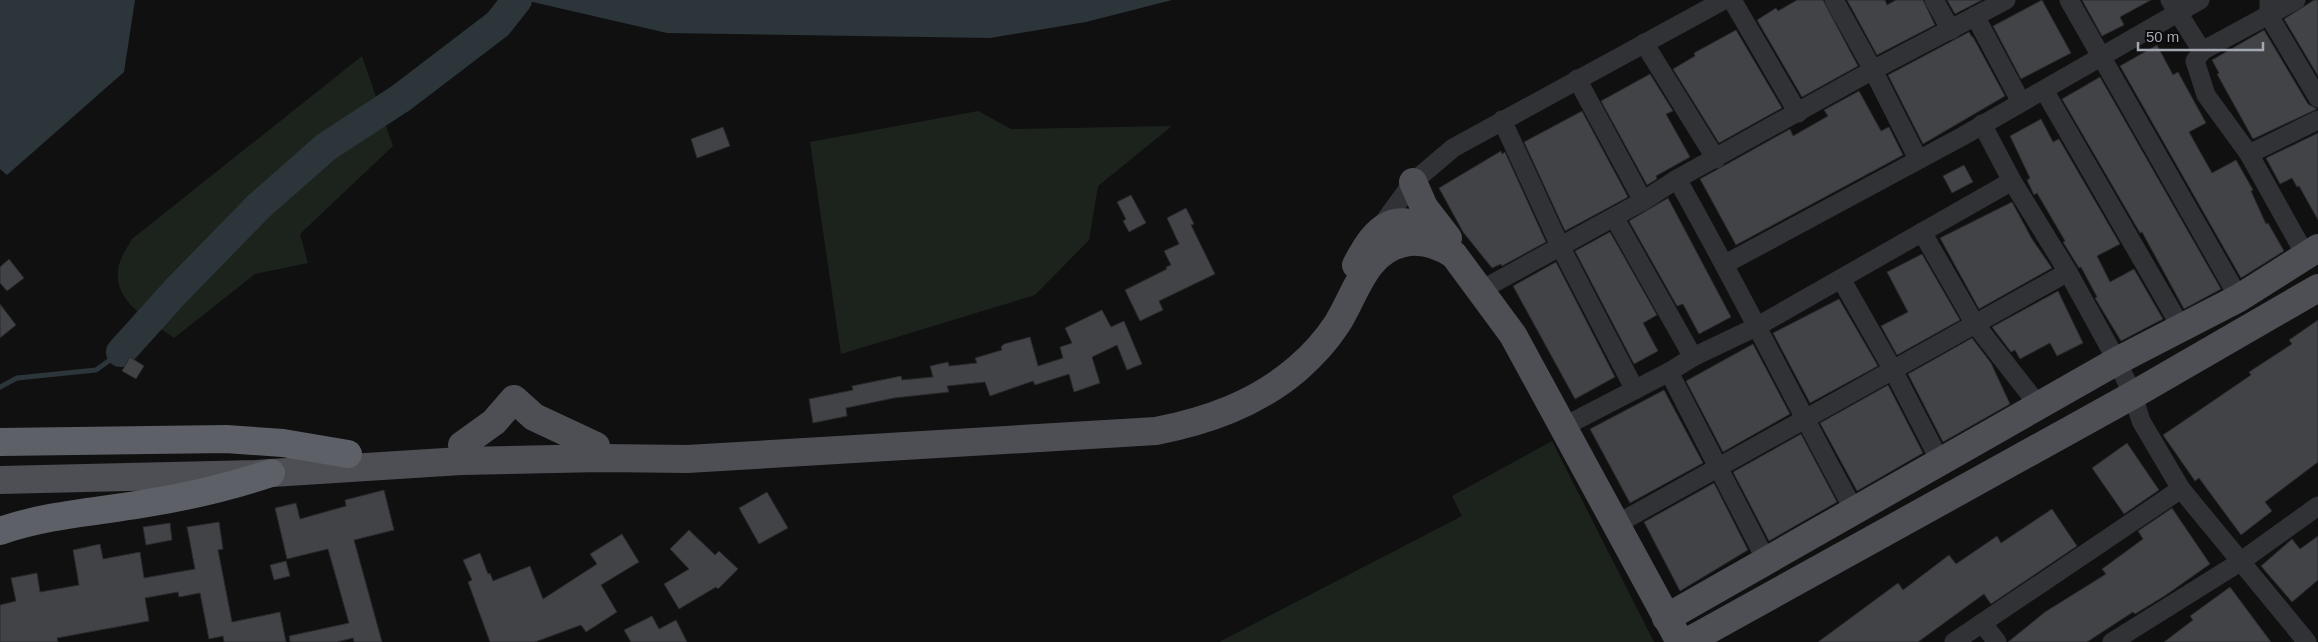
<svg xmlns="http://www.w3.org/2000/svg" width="2318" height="642" font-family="Helvetica,sans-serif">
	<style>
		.green { fill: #1c231d }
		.water { fill: #2c353a }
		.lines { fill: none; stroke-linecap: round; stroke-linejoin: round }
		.stream { stroke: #2c353a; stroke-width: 5 }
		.river { stroke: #2c353a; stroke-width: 30 }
		.building { fill: #414347; stroke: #2a2a2d }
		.street { stroke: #313236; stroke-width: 19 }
		.primary { stroke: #4d4f55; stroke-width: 28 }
		.highway { stroke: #5d6066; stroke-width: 28 }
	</style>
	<rect width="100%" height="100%" fill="#101011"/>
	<g class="green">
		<path d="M362 56 393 146 300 234 308 263 255 274 174 338C152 322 114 303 118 270 119 259 127 248 132 239Z"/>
		<polygon points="978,111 1011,129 1172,126 1098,186 1089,240 1035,295 841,354 810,142"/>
		<polygon points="1552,441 1654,642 1219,642 1462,516 1452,496"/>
	</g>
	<g class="water">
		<polygon points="0,0 135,0 124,72 7,175 0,169"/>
		<polygon points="524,0 1172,0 1086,22 990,38 667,33"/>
	</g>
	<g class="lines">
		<polyline class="stream" points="0,387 17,378 96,370 121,352"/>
		<polyline class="river" points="121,352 176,291 259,206 326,147 401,98 498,24 517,0"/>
	</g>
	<g class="building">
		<polygon points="1797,0 1823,0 1858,66 1802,97 1757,20 1776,8 1778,11"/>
		<polygon points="1847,0 1885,0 1887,5 1896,0 1923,0 1935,25 1877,55"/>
		<polygon points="1947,0 1982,0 1955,14"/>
		<polygon points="2042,0 2071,53 2021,79 1993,26"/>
		<polygon points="2082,0 2151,0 2120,17 2124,25 2102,36"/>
		<polygon points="2314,0 2318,0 2318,76 2284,19"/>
		<polygon points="1736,30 1782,108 1719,143 1673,69 1695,56 1694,53"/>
		<polygon points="2264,30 2308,104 2317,109 2253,139 2217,74 2219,73 2212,60"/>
		<polygon points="1969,32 1972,37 1973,37 2005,96 1923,144 1888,75"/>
		<polygon points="2157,45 2173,75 2178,72 2206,123 2189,132 2212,173 2236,160 2253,190 2251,191 2266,224 2268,223 2284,251 2241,278 2120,66"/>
		<polygon points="1650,74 1673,111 1666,114 1690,157 1656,176 1657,179 1647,185 1601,101"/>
		<polygon points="2100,77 2221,289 2184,309 2142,232 2140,233 2062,99"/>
		<polygon points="1859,91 1881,131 1889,127 1903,155 1736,245 1700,179 1790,129 1793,136 1828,116 1824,110"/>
		<polygon points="1582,111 1628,197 1565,231 1524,142"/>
		<polygon points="2041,119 2053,142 2059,139 2120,244 2097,256 2110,282 2134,269 2163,319 2121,341 2095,298 2097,297 2081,267 2079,268 2063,242 2065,241 2037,193 2034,195 2027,180 2030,178 2010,136"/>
		<polygon points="723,127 730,146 697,158 691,139"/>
		<polygon points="2318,133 2318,220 2299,186 2297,187 2292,178 2280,184 2266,158"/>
		<polygon points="1501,151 1502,154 1505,152 1546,242 1502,266 1501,264 1492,268 1463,232 1439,188"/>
		<polygon points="1964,165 1973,182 1952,193 1943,176"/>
		<polygon points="1131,195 1146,223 1129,232 1123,221 1126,219 1117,202"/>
		<polygon points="1668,198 1731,317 1699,334 1683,304 1677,306 1629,221"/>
		<polygon points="2012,202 2032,239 2052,268 1979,309 1940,238"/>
		<polygon points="1186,208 1194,224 1191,225 1215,274 1159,301 1163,310 1140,321 1125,290 1167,269 1166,267 1171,265 1164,251 1179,244 1167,218"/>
		<polygon points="1610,232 1657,315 1643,323 1658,351 1634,364 1575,251"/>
		<polygon points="1922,254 1960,320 1897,355 1881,326 1908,312 1887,272"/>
		<polygon points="9,259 24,278 7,291 0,283 0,267"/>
		<polygon points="1556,262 1615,377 1575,399 1513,286"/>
		<polygon points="2058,291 2083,343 2057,356 2050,343 2020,359 2015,350 2011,352 1992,327"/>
		<polygon points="1839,299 1878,366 1810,403 1773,333"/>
		<polygon points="0,304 16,325 0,338"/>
		<polygon points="1102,310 1111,327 1124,321 1142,364 1127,370 1117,345 1092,357 1100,383 1074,392 1069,374 1035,385 1033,381 990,396 985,382 947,386 949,392 894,398 846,408 847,416 813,423 809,399 853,390 852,386 901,376 902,380 933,377 930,366 948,362 949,366 977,363 975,358 1002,350 1001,347 1004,344 1030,337 1038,366 1063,358 1060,347 1072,343 1065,328"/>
		<polygon points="2318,320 2318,462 2265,502 2272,511 2241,535 2199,478 2195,481 2163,435 2251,375 2249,372 2292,344 2289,340"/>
		<polygon points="1972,338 1991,363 2010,404 1943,442 1908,374"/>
		<polygon points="1753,344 1790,414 1723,452 1686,381"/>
		<polygon points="130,357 144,366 136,379 122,371"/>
		<polygon points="1888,385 1923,453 1857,491 1820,423"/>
		<polygon points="1664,390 1703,463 1630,503 1590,429"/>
		<polygon points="1801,434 1837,502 1769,541 1733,472"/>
		<polygon points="2127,443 2159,490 2124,514 2092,468"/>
		<polygon points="1714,483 1748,550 1680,591 1644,522"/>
		<polygon points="384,490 394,530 354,540 382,642 354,642 353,638 337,642 290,642 289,636 349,623 328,549 287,559 275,508 296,503 300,519 346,506 345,500"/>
		<polygon points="767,492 788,528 759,544 739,508"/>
		<polygon points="2172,508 2210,564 2166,595 2135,614 2133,612 2087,642 2008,642 2045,612 2106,574 2102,569 2143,539 2138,531"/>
		<polygon points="2052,509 2077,546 1991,604 1984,594 1918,642 1818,642 1898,583 1903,590 1949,555 1956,564 1997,536 2001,543"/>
		<polygon points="219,522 223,549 218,550 232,622 280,612 286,642 224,642 223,636 209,639 200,593 179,597 178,592 145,598 149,621 57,638 58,642 0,642 0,605 16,601 11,578 37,573 40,592 79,585 73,550 100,544 103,559 140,552 144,578 195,569 187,527"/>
		<polygon points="170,523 172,540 146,545 143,527"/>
		<polygon points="689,530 715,555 719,551 738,569 718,589 716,587 679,609 664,584 689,569 670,549"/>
		<polygon points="622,534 639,562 601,585 617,612 586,632 581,625 535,642 490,642 468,582 472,580 463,560 480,553 488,574 490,573 493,581 530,566 543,599 597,564 590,554"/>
		<polygon points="2318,536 2318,580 2292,602 2261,566 2292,539 2300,549"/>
		<polygon points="286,561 290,576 274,580 270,565"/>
		<polygon points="2230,587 2271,642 2164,642 2193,620 2190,616"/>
		<polygon points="652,616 659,629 676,620 687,642 631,642 624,630"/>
	</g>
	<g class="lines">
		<g class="street">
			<polyline points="1732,0 1798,113"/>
			<polyline points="1834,0 1873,70 1918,159"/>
			<polyline points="1934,0 1951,30"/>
			<polyline points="2069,0 2239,298"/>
			<polyline points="2170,0 2202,51 2296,0"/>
			<polyline points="2269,0 2269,16 2318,98"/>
			<polyline points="1975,16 2021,102"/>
			<polyline points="1644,43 1716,159"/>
			<polyline points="2202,51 2195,61 2206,95 2249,154 2306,256"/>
			<polyline points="1577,79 1643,201"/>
			<polyline points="2044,90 2181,327"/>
			<polyline points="1502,120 1560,246 1635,390"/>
			<polyline points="1982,124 2012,181 2068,272 2117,361 2133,395 2141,421 2181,489 2307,642"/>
			<polyline points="2249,154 2318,120"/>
			<path d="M1677 179C1739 288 1794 401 1854 510"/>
			<polyline points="1614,217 1693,357"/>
			<polyline points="1378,230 1413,182 1453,148 1724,0"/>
			<polyline points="1922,232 1975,324 2039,406"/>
			<polyline points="1725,264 1963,136 2200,0"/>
			<polyline points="1841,279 1893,370 1940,461"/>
			<polyline points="1492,284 1643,201 1677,179 1873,70 2006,0"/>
			<polyline points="1669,372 1766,560"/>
			<polyline points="1563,427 1669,372 1693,357 1756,327 2012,181"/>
			<polyline points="1617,524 2068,272"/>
			<polyline points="1982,623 1997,642"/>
			<polyline points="1954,642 2181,489"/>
			<polyline points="2112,642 2240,562 2318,506"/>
		</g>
		<g class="primary">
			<polyline points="1413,182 1424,207 1448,238"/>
			<path d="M1356 265C1378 224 1393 210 1440 234"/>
			<polyline points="462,445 494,422 514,399 534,417 596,446"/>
			<path d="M0 480 256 474 461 461 602 458 687 459 1156 431C1207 421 1256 404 1297 369 1312 356 1326 341 1337 324 1356 294 1365 251 1404 243 1423 239 1439 245 1454 255L1513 335 1680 642"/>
			<polyline points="1666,618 2117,361 2239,298 2318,248"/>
			<polyline points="1687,642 2133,395 2318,288"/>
		</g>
		<g class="highway">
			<polyline points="0,442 226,439 283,443 348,454"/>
			<path d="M0 531C46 515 94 512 142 504 186 497 229 487 271 473"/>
		</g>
	</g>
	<path d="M2138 42v8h125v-8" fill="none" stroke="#a2a7b1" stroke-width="2.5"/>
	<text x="2146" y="42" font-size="15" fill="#a2a7b1" stroke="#0b0b0c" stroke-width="4" paint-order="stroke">50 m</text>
</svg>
